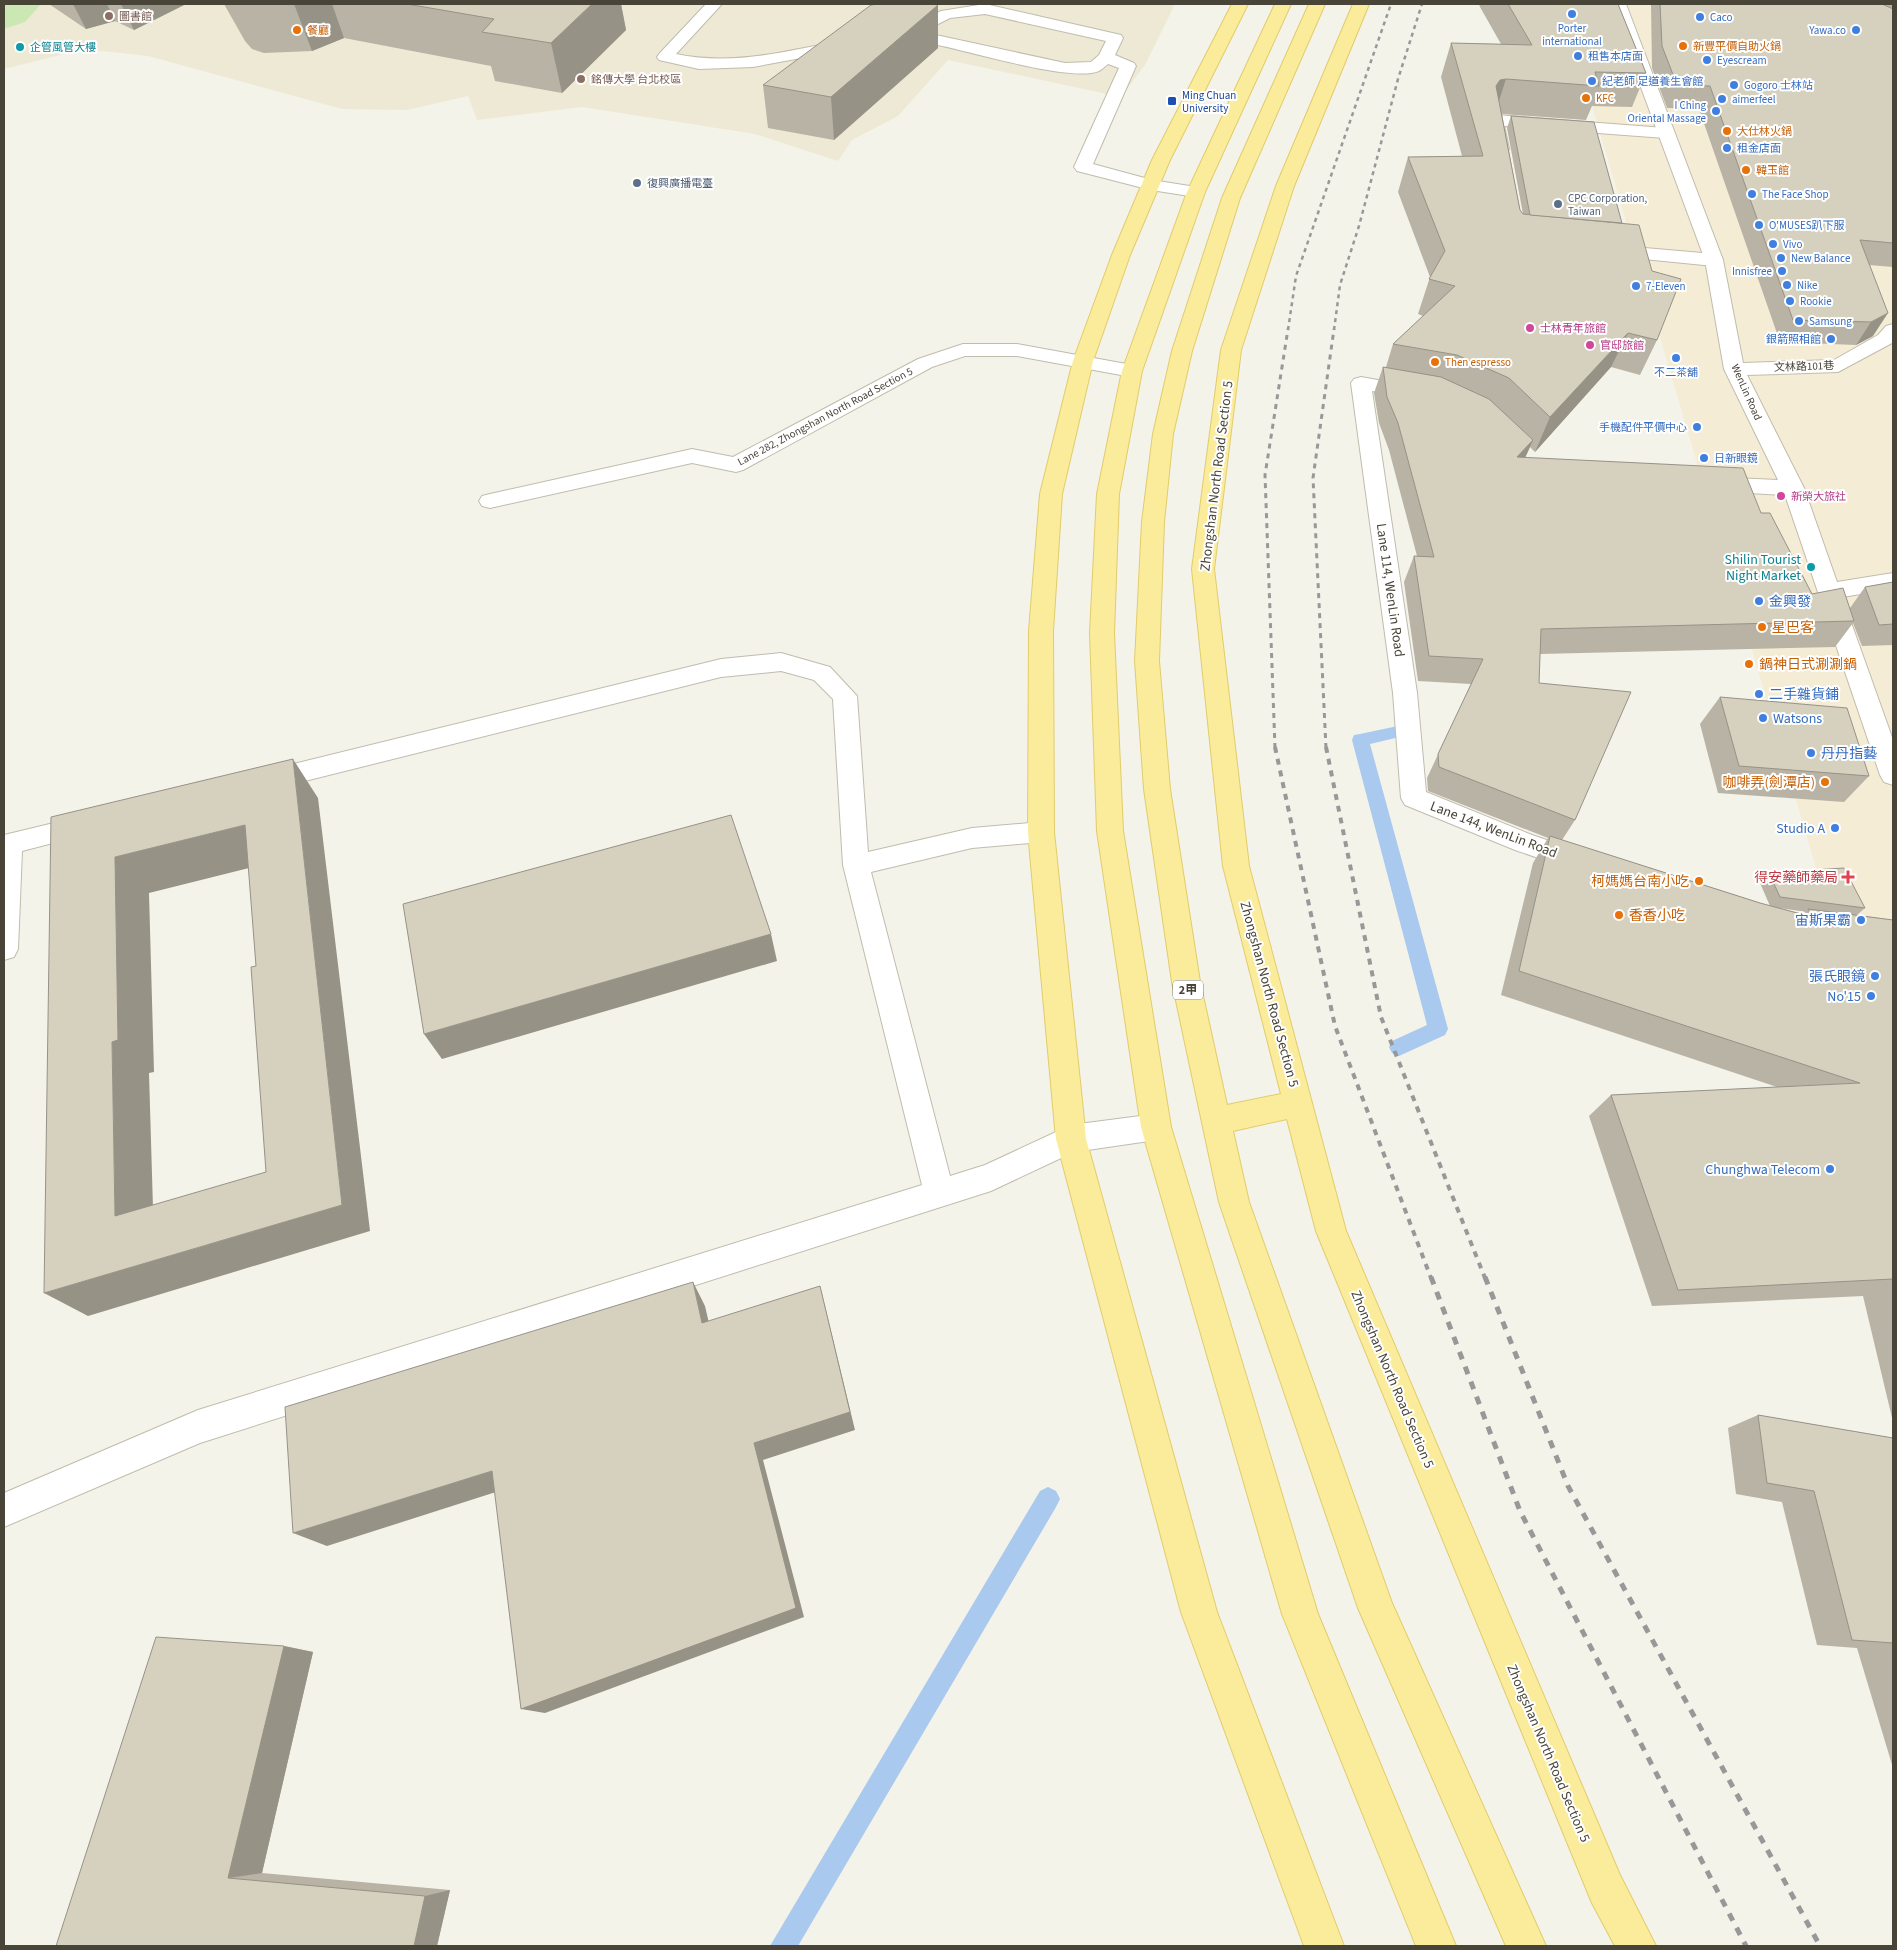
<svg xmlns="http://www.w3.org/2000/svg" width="1897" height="1950" font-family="'Source Sans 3','Noto Sans TC',sans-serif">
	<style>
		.commercial { fill: #f5ecd6 }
		.education { fill: #ede9d4 }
		.green { fill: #cae7b4 }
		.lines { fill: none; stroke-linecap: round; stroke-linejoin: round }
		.stream { fill: #a9c9ef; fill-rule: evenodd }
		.lane-casing { stroke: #c0bcac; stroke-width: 2 }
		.street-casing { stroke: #c0bcac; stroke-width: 2 }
		.primary-casing { stroke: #e1cc6b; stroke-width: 2 }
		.lane { fill: #fff; fill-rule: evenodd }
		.street { fill: #fff; fill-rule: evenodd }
		.primary { fill: #fbec9c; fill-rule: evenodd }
		.rail-far3 { stroke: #989898; stroke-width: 2.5; stroke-dasharray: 4 4; stroke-linecap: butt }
		.rail-far2 { stroke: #989898; stroke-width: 3; stroke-dasharray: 5 5; stroke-linecap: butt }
		.rail-far1 { stroke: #989898; stroke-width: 4; stroke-dasharray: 6 6; stroke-linecap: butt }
		.rail { stroke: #989898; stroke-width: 5; stroke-dasharray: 8 8; stroke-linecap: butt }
		.wall { fill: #b8b3a4; fill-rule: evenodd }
		.shaded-wall { fill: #969286 }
		.building { fill: #d6d0bf; stroke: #969286; fill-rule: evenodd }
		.shop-dot { fill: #3f7fe0; stroke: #fff; stroke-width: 2 }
		.education-dot { fill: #8d6e63; stroke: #fff; stroke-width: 2 }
		.food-dot { fill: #e8710a; stroke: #fff; stroke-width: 2 }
		.culture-dot { fill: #0f9aa8; stroke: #fff; stroke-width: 2 }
		.transit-dot { fill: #1a4fb4; stroke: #fff; stroke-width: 2 }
		.service-dot { fill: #5c6f8a; stroke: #fff; stroke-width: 2 }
		.hotel-dot { fill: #d1479c; stroke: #fff; stroke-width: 2 }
		.health-dot { fill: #e0444e; stroke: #fff; stroke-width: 2 }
		.labels { text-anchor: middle; stroke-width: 4; stroke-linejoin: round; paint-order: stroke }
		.far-education-label { font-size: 11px; fill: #785e54; stroke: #fff; text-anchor: start }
		.far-shop-label { font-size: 11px; fill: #366cbe; stroke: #fff; text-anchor: start }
		.far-food-label { font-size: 11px; fill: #c56008; stroke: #fff; text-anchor: start }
		.far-culture-label { font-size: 11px; fill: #0d838f; stroke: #fff; text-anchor: start }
		.far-transit-label { font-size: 11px; fill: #164399; stroke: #fff; text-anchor: start }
		.far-service-label { font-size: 11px; fill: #4e5e75; stroke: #fff; text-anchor: start }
		.far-hotel-label { font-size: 11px; fill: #b23c85; stroke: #fff; text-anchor: start }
		.far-street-label { font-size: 11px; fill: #484438; stroke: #fff }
		.shield { fill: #fff; stroke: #7f7c74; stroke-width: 1 }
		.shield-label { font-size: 12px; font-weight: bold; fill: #484438 }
		.street-label { font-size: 14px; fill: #484438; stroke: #fff }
		.culture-label { font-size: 14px; fill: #0d838f; stroke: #fff; text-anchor: end }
		.shop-label { font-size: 14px; fill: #366cbe; stroke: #fff; text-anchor: end }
		.food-label { font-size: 14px; fill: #c56008; stroke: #fff; text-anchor: start }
		.health-label { font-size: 14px; fill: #be3a42; stroke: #fff; text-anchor: end }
	</style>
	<rect width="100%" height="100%" fill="#f4f3ea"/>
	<polygon class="commercial" points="1562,4 1893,4 1893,1130"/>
	<polygon class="education" points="4,4 1175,4 1145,65 1121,97 948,60 898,116 852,140 838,161 755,134 582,107 477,120 468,96 407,110 342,109 148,56 84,49 4,69"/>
	<polygon class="green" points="4,4 41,4 25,22 4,29"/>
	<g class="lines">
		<g class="stream">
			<polygon points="1398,726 1404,728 1406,732 1404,736 1370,744 1448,1029 1445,1035 1399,1056 1392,1053 1389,1047 1392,1041 1427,1025 1352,740 1354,735 1360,734"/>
			<polygon points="1048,1487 1056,1491 1060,1499 1056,1507 798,1946 770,1946 1040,1491"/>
		</g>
		<defs>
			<g id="lane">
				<path d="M706 4H722L676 54C732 66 789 51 844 40L852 45 844 50 753 67 699 69 659 60 657 57 659 54Z"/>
				<path d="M985 4 1121 35 1123 38 1115 55 1134 63 1136 66 1093 164 1152 180 1202 188 1205 192 1202 196 1196 197 1151 190 1077 171 1074 167 1119 68 1108 64C1105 66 1103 69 1099 71 1067 84 947 43 906 39L898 34 900 31 941 11ZM985 14 1106 41 1099 55 1091 62 1065 63 922 32 950 18Z"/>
				<polygon points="1495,115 1665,128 1671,129 1673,133 1671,137 1665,138 1504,126 1509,149 1506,153 1494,153 1491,149 1487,120 1489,116"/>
				<polygon points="1610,245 1714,254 1721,256 1723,260 1721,264 1714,266 1603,255 1601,251 1603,247"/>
				<polygon points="781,653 830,667 857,696 868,852 972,828 1041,822 1050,825 1054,832 1050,839 1041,842 972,848 871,872 950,1176 985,1165 1071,1125 1156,1114 1166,1117 1171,1127 1166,1137 1156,1140 1074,1152 991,1191 200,1443 4,1527 4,1493 198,1410 922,1185 843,865 833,699 814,680 781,671 721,677 265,791 256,788 252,781 256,774 265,771 721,659"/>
				<polygon points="87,815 96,818 100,825 96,832 22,851 18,949 14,957 4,960 4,835"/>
			</g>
			<g id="street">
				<polygon points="1610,4 1626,4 1723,260 1743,363 1834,360 1878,335 1886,326 1893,324 1892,343 1838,372 1747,375 1804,488 1837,582 1893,573 1893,589 1842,597 1893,740 1893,785 1884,782 1880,775 1785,495 1712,491 1704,489 1701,484 1704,479 1712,477 1778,480 1724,369 1705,260"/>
				<polygon points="963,344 1017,344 1132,365 1139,367 1142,371 1139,375 1132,377 1017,356 965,356 932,367 743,470 736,472 692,463 490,508 482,506 479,501 482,496 490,494 692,449 733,457 918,359"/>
				<polygon points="1361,377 1412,386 1419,387 1422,392 1419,397 1412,398 1372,391 1417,693 1426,792 1532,835 1585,853 1589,860 1585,867 1576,871 1515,850 1405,805 1401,798 1393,693 1351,383 1354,379"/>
			</g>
			<g id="primary">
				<polygon points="1232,4 1248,4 1170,160 1130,255 1093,361 1062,494 1053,631 1054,832 1086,1139 1217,1612 1344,1946 1304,1946 1181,1612 1056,1139 1028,832 1029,631 1040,494 1073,361 1112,255 1152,160"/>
				<polygon points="1275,4 1291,4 1205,192 1142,371 1119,494 1114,633 1123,831 1171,1127 1318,1614 1456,1946 1416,1946 1282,1614 1141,1127 1097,831 1090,633 1097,494 1122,371 1187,192"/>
				<polygon points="1309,4 1325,4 1240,198 1192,351 1173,434 1164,522 1159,661 1170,789 1200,982 1227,1105 1281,1094 1223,866 1192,569 1221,350 1276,186 1353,4 1369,4 1294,186 1241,350 1214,569 1249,866 1346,1231 1620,1875 1656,1946 1615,1946 1592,1903 1316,1231 1287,1119 1233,1131 1249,1202 1392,1603 1546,1946 1506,1946 1358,1608 1219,1202 1172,982 1144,789 1135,661 1142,522 1153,434 1172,351 1222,198"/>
			</g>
		</defs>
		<use href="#lane" class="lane-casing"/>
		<use href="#street" class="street-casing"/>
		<use href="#primary" class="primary-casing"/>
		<use href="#lane" class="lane"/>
		<use href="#street" class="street"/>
		<use href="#primary" class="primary"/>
		<g class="rail-far3">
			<polyline points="1288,330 1296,276 1391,4"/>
			<polyline points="1334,330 1340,285 1359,226 1398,79 1422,4"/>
		</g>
		<g class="rail-far2">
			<polyline points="1275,748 1265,475 1288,329"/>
			<polyline points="1326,748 1313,478 1334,329"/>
		</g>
		<g class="rail-far1">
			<polyline points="1275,747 1335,1026 1431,1278"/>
			<polyline points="1326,747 1381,1017 1485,1278"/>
		</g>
		<g class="rail">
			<polyline points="1431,1277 1520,1511 1746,1946"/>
			<polyline points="1485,1277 1568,1486 1820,1946"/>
		</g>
	</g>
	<g class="wall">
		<polygon points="49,4 186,4 134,30 115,21 86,29"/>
		<polygon points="224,4 621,4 626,30 562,93 495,81 491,66 344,38 312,51 264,53 252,49 245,41"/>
		<path d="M1479 4H1618L1646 73 1632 107 1592 106 1586 120 1502 114 1520 210 1523 214 1507 128 1511 116 1622 223 1657 340 1640 375 1611 367 1535 452 1530 447 1525 458 1761 513 1812 594 1850 608 1865 587 1893 582V645L1862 646 1853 623 1835 647 1540 654 1539 683 1575 820 1562 840 1770 906 1760 883 1769 873 1865 908 1857 915 1893 920V1422L1863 1296 1652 1306 1589 1116 1611 1095 1777 1087 1501 995 1533 863 1548 838 1428 791 1427 778 1471 684 1418 681 1404 582 1414 556H1417L1389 450 1379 423 1374 393 1383 367H1386L1393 344 1423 316 1418 314 1430 277 1398 192 1408 157 1462 156 1441 77 1451 43 1501 44 1480 7ZM1780 908 1806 912 1803 914Z"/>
		<polygon points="1651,4 1893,4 1893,267 1869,265 1873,336 1856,345 1780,342 1699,109 1667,108 1652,68"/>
		<polygon points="938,5 938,48 834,140 768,128 763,85"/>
		<polygon points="1720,697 1869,776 1844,802 1718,793 1700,724"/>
		<polygon points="1758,1415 1893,1438 1893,1768 1857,1648 1817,1645 1782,1502 1736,1494 1728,1428"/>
		<polygon points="284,1646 313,1652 262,1873 450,1890 437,1946 56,1946"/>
	</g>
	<g class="shaded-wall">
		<polygon points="73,4 107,4 115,21 86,29"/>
		<polygon points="121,4 186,4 134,30"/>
		<polygon points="294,4 332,4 344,38 312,51"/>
		<polygon points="592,4 621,4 626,30 562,93 551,43"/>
		<polygon points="938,5 938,48 834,140 831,97"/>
		<polygon points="1506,79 1495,113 1496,86 1500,80"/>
		<polygon points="1888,313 1873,336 1856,345 1871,322"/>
		<polygon points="1628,333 1611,367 1535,452 1550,417"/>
		<polygon points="1533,440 1521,467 1517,457"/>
		<polygon points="293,759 318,798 370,1231 88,1316 44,1293 342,1205"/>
		<polygon points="245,825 273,862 149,893 154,1072 149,1073 154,1242 115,1216 112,1042 115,857"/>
		<polygon points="771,934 777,961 442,1059 424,1034"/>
		<polygon points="693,1282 705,1306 714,1345 702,1323"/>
		<polygon points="820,1286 855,1430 763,1460 804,1617 545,1713 521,1709 754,1443"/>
		<polygon points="492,1471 515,1486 327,1546 293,1533"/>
		<polygon points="284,1646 313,1652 262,1873 228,1878"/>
		<polygon points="450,1890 437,1946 414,1946 425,1896"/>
	</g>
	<g class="building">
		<polygon points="407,4 592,4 551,43 482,32 494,19"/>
		<polygon points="877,4 932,4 938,5 831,97 763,85 871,5"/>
		<polygon points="1508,4 1618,4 1646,73 1595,72 1599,86 1506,79 1500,80 1496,86 1520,210 1523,214 1639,225 1652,271 1681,279 1657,340 1628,333 1550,417 1509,378 1457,355 1393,344 1455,286 1429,279 1445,251 1408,157 1483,156 1451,43 1532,45"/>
		<polygon points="1660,4 1882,4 1893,9 1893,243 1860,240 1888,313 1871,322 1793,320 1710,86 1677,85 1662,46"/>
		<polygon points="1511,116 1594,122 1622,223 1530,215"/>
		<polygon points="1383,367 1441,377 1489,399 1533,440 1517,457 1743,468 1761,513 1770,513 1812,594 1843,588 1854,621 1541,629 1539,683 1631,692 1575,820 1439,767 1438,754 1483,659 1429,656 1414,556 1434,557 1398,423 1387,397"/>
		<polygon points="1893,582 1893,624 1879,625 1865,587"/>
		<polygon points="1720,697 1847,708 1869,776 1739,766"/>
		<path d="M293 759 342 1205 44 1293 51 817ZM245 825 256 966 251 967 266 1172 115 1216 112 1042 118 1040 115 857Z"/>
		<polygon points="731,815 771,934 424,1034 403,904"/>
		<polygon points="1550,836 1760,903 1812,917 1808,909 1893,920 1893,1279 1678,1290 1611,1095 1860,1083 1519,971"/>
		<polygon points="1844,868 1865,908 1780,897 1769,873"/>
		<polygon points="693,1282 702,1323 820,1286 850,1412 754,1443 796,1608 521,1709 492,1471 293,1533 285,1407"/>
		<polygon points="1758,1415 1893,1438 1893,1643 1852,1640 1814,1491 1767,1483"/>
		<polygon points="156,1637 284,1646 228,1878 425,1896 414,1946 56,1946"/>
	</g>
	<g class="shop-dot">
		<circle cx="1572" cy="14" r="5"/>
		<circle cx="1700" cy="17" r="5"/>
		<circle cx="1856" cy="30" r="5"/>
		<circle cx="1578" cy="56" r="5"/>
		<circle cx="1707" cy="60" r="5"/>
		<circle cx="1592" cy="81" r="5"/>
		<circle cx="1734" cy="85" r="5"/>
		<circle cx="1722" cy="99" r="5"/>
		<circle cx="1716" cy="111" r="5"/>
		<circle cx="1727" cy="148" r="5"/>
		<circle cx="1752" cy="194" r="5"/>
		<circle cx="1759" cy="225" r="5"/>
		<circle cx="1773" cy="244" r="5"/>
		<circle cx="1781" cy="258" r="5"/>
		<circle cx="1782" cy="271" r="5"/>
		<circle cx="1787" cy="285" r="5"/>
		<circle cx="1636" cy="286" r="5"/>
		<circle cx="1790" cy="301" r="5"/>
		<circle cx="1799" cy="321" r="5"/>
		<circle cx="1831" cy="339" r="5"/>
		<circle cx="1676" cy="358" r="5"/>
		<circle cx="1697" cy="427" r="5"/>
		<circle cx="1704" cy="458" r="5"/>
		<circle cx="1759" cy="601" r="5"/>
		<circle cx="1759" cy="694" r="5"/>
		<circle cx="1763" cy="718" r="5"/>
		<circle cx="1811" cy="753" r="5"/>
		<circle cx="1835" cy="828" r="5"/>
		<circle cx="1861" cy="920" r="5"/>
		<circle cx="1875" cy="976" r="5"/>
		<circle cx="1871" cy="996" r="5"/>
		<circle cx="1830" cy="1169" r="5"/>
	</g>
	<g class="education-dot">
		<circle cx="109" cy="16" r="5"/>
		<circle cx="581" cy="79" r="5"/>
	</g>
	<g class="food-dot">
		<circle cx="297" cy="30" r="5"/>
		<circle cx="1683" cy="46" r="5"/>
		<circle cx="1586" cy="98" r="5"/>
		<circle cx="1727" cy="131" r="5"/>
		<circle cx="1746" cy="170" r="5"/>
		<circle cx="1435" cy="362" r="5"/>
		<circle cx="1762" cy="627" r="5"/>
		<circle cx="1749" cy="664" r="5"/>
		<circle cx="1825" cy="782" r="5"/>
		<circle cx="1699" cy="881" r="5"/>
		<circle cx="1619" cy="915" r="5"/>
	</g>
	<g class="culture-dot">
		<circle cx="20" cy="47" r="5"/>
		<circle cx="1811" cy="567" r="5"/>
	</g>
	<rect class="transit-dot" x="1167" y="96" width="10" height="10" rx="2.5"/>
	<g class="service-dot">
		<circle cx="637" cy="183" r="5"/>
		<circle cx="1558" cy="204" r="5"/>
	</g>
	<g class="hotel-dot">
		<circle cx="1530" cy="328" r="5"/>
		<circle cx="1590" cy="345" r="5"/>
		<circle cx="1781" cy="496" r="5"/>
	</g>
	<path class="health-dot" d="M1845.5 869.5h5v5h5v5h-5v5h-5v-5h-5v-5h5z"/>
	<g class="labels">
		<g class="far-education-label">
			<text x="119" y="20">圖書館</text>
			<text x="591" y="83">銘傳大學 台北校區</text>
		</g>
		<g class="far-shop-label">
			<text x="1710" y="21">Caco</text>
			<text x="1572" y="32" text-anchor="middle">Porter<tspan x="1572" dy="13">international</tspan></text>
			<text x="1846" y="34" text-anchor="end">Yawa.co</text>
			<text x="1588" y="60">租售本店面</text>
			<text x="1717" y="64">Eyescream</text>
			<text x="1602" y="85">紀老師 足道養生會館</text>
			<text x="1744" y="89">Gogoro 士林站</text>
			<text x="1732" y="103">aimerfeel</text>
			<text x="1706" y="109" text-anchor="end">I Ching<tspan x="1706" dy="13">Oriental Massage</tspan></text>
			<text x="1737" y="152">租金店面</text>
			<text x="1762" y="198">The Face Shop</text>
			<text x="1769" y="229">O'MUSES趴下服</text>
			<text x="1783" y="248">Vivo</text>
			<text x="1791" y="262">New Balance</text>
			<text x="1772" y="275" text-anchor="end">Innisfree</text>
			<text x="1797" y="289">Nike</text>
			<text x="1646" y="290">7-Eleven</text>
			<text x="1800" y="305">Rookie</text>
			<text x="1809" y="325">Samsung</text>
			<text x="1821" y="343" text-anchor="end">銀箭照相館</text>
			<text x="1676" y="376" text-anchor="middle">不二茶舖</text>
			<text x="1687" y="431" text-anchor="end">手機配件平價中心</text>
			<text x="1714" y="462">日新眼鏡</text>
		</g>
		<g class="far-food-label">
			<text x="307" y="34">餐廳</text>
			<text x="1693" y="50">新豐平價自助火鍋</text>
			<text x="1596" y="102">KFC</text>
			<text x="1737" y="135">大仕林火鍋</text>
			<text x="1756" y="174">韓玉館</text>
			<text x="1445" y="366">Then espresso</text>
		</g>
		<g class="far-culture-label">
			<text x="30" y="51">企管風管大樓</text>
		</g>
		<g class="far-transit-label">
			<text x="1182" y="99">Ming Chuan<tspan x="1182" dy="13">University</tspan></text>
		</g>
		<g class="far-service-label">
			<text x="647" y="187">復興廣播電臺</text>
			<text x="1568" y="202">CPC Corporation,<tspan x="1568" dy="13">Taiwan</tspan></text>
		</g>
		<g class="far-hotel-label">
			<text x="1540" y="332">士林青年旅館</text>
			<text x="1600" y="349">官邸旅館</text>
			<text x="1791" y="500">新榮大旅社</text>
		</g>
		<g class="far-street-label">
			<text transform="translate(1804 366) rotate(-2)" y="4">文林路101巷</text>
			<text transform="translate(1747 392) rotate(66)" y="4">WenLin Road</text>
			<text transform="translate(825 416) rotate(-28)" y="4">Lane 282, Zhongshan North Road Section 5</text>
		</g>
		<rect class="shield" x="1173" y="980.5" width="30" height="19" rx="4"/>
		<g class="shield-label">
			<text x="1188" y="994">2甲</text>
		</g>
		<g class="street-label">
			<text transform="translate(1216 476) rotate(-83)" y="5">Zhongshan North Road Section 5</text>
			<text transform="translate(1391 590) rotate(82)" y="5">Lane 114, WenLin Road</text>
			<text transform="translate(1494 829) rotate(21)" y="5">Lane 144, WenLin Road</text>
			<text transform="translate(1270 994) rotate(75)" y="5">Zhongshan North Road Section 5</text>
			<text transform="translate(1393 1379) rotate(67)" y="5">Zhongshan North Road Section 5</text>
			<text transform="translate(1549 1753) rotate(67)" y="5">Zhongshan North Road Section 5</text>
		</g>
		<g class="culture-label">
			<text x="1801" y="564">Shilin Tourist<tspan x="1801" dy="16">Night Market</tspan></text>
		</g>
		<g class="shop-label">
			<text x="1769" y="606" text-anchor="start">金興發</text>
			<text x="1769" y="699" text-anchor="start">二手雜貨鋪</text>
			<text x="1773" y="723" text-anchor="start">Watsons</text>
			<text x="1821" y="758" text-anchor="start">丹丹指藝</text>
			<text x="1825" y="833">Studio A</text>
			<text x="1851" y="925">宙斯果霸</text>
			<text x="1865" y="981">張氏眼鏡</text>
			<text x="1861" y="1001">No'15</text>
			<text x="1820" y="1174">Chunghwa Telecom</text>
		</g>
		<g class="food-label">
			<text x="1772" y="632">星巴客</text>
			<text x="1759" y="669">鍋神日式涮涮鍋</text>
			<text x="1815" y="787" text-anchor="end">咖啡弄(劍潭店)</text>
			<text x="1689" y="886" text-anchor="end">柯媽媽台南小吃</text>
			<text x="1629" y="920">香香小吃</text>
		</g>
		<g class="health-label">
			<text x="1838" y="882">得安藥師藥局</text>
		</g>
	</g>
	<rect width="1897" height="1950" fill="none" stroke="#484438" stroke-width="10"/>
</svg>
